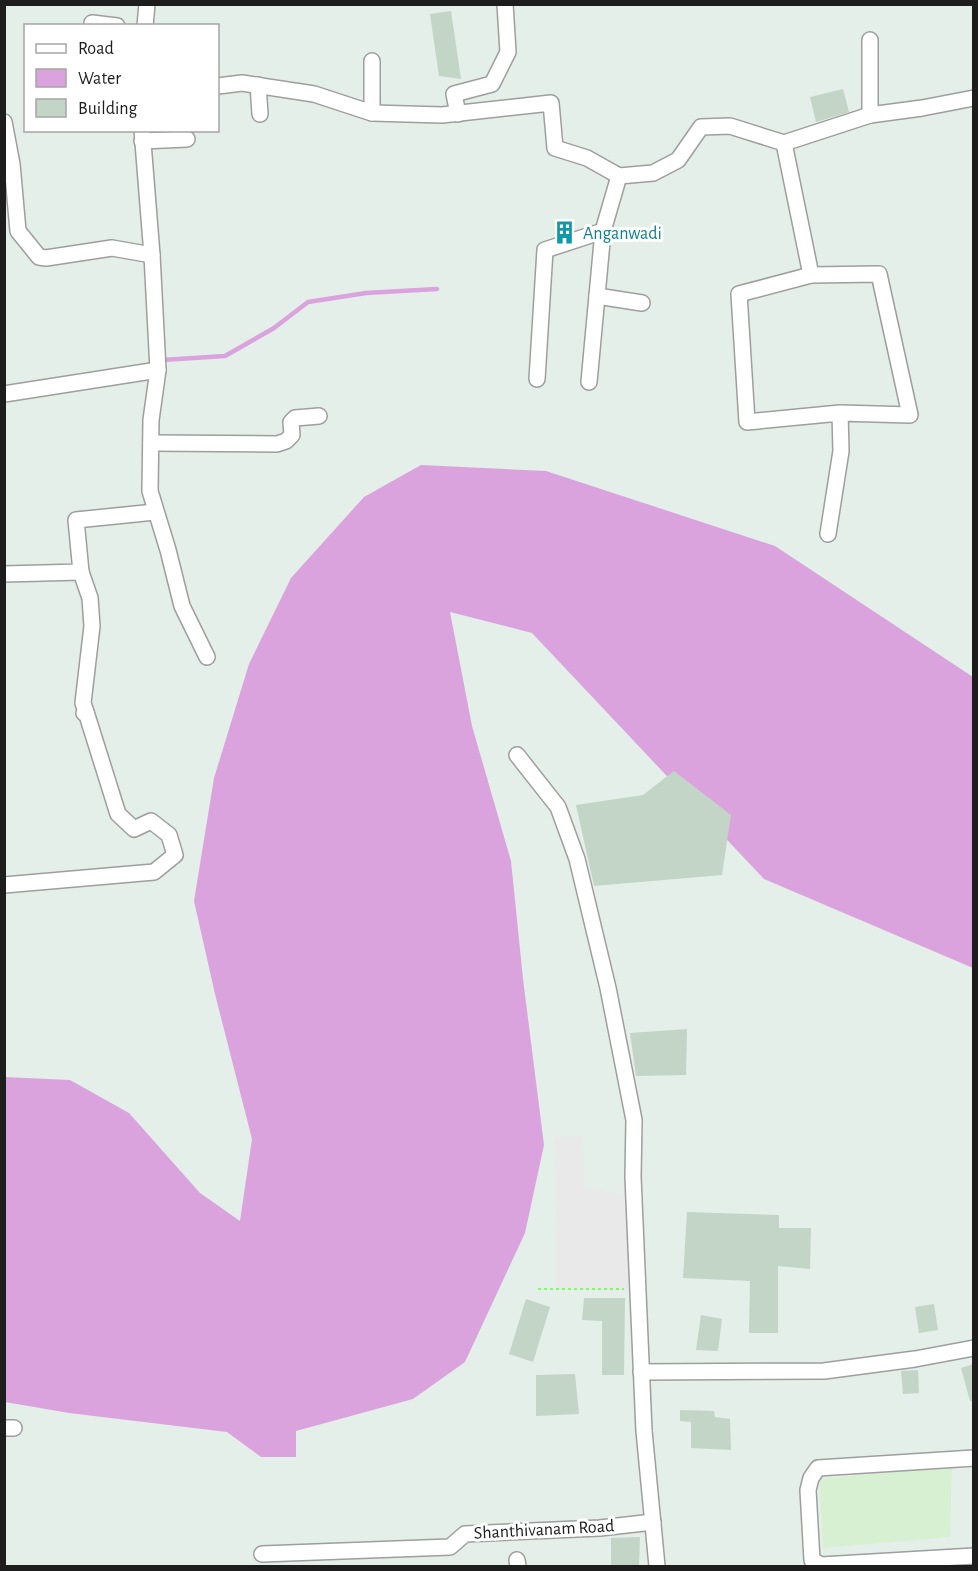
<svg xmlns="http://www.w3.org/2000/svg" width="978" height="1571" font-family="'Alegreya Sans',sans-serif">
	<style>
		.commercial { fill: #d8f0d2 }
		.parking { fill: #e9e9e9 }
		.water { fill: #dba3dd }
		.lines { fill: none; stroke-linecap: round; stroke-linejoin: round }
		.stream { stroke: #dba3dd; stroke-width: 4.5 }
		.building { fill: #c3d5c7 }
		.minor-casing { stroke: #9e9e9e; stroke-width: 18 }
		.path { stroke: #7efb68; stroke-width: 2; stroke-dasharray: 3 3; stroke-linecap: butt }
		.minor { stroke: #fff; stroke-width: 15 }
		.labels { text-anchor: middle; stroke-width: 6; stroke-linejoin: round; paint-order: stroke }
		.culture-label { font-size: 18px; fill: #0d838f; stroke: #fff; text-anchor: start }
		.street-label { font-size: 18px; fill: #1d1d1d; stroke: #fff }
	</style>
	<rect width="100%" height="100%" fill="#e3efe8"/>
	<polygon class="commercial" points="952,1466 950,1537 823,1548 819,1479"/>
	<polygon class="parking" points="583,1136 584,1187 628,1195 632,1291 556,1289 555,1137"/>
	<polygon class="water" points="421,465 546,471 775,546 973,677 973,968 764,879 532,633 450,612 472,726 511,861 523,979 544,1145 525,1233 465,1362 413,1399 296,1431 296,1457 261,1457 227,1432 69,1413 5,1402 4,1077 70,1080 129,1113 200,1193 240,1221 252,1139 215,994 194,901 214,778 249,664 291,578 364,497"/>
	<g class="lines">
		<polyline class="stream" points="162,360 225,356 274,328 308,302 366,293 437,289"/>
	</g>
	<g class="building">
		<polygon points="451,11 461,79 439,76 430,14"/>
		<polygon points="843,89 849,112 816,122 810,97"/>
		<polygon points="674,771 731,815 722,875 594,886 576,805 643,795"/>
		<polygon points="687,1029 686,1075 636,1076 630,1033"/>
		<polygon points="687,1212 779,1215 779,1228 811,1228 810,1269 778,1266 778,1333 749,1333 750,1281 683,1278"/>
		<polygon points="584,1298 625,1298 624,1375 602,1375 602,1321 582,1320"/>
		<polygon points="526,1299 550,1307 533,1362 509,1354"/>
		<polygon points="934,1304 938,1330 919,1333 915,1307"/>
		<polygon points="701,1315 722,1319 718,1351 696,1350"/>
		<polygon points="974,1364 974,1401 970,1401 961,1368"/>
		<polygon points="918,1370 919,1393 903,1394 901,1371"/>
		<polygon points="575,1374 579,1414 536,1416 536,1375"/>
		<polygon points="680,1410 714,1411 715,1417 730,1419 731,1450 691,1448 691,1422 680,1421"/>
		<polygon points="640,1537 639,1566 611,1566 611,1538"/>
	</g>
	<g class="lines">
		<defs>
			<g id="minor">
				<polyline points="92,23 117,26"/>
				<polyline points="145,26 147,4"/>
				<polyline points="870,40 870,115 922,108 974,98"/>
				<polyline points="258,85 260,114"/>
				<polyline points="218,86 242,83 314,94 372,113 442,115 551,103 555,148 587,158 619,176 653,173 678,160 701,127 730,126 784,143 870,115"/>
				<polyline points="372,113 372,61"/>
				<polyline points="458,114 454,94 492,84 508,52 505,4"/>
				<polyline points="4,122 12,164 18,231 39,257 46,258 112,248 152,255"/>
				<polyline points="142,130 152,255 158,370 151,420 150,491 168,550 182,606 207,657"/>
				<polyline points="142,141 187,139"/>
				<polyline points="784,143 811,275"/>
				<polyline points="597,296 642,303"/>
				<polyline points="537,379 545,250 603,231"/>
				<polyline points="589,382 603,231 619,176"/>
				<polyline points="4,394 158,370"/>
				<polyline points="151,443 277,444 286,441 292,435 291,422 295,418 319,416"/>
				<polyline points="828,534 841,451 840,413 910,415 879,274 811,275 739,294 747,422 840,413"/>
				<polyline points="81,572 90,598 92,626 83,703 86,712 84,713"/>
				<polyline points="4,574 81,572 76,520 155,512"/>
				<polyline points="517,755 558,807 577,859 608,988 634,1120 633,1177 644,1431 657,1566"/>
				<polyline points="4,885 154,872 175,855 169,835 151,821 134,829 118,814 86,712"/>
				<polyline points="641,1372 824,1371 915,1359 974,1348"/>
				<polyline points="4,1428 14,1428"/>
				<polyline points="974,1458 818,1468 811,1478 808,1490 812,1560 821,1565 974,1556"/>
				<polyline points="262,1554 450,1547 465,1534 600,1528 653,1522"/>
				<polyline points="517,1560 518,1566"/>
			</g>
		</defs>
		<use href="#minor" class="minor-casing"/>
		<polyline class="path" points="538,1289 624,1289"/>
		<use href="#minor" class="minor"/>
	</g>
	<defs>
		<symbol id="building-bare" viewBox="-9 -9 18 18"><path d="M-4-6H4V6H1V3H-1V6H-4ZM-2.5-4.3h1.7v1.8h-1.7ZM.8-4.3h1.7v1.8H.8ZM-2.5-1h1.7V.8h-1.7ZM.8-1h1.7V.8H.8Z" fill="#0f9aa8" stroke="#fff" stroke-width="2.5" paint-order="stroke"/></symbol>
	</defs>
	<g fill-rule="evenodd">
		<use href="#building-bare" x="548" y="216" width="33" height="33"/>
	</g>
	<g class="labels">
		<g class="culture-label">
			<text x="583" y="239">Anganwadi</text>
		</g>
		<g class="street-label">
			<text transform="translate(544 1529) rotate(-3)" y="6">Shanthivanam Road</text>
		</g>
	</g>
	<rect width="978" height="1571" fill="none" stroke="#1d1d1d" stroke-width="12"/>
	<rect x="24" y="24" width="195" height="108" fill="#ffffff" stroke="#a5a5a5" stroke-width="1.5"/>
	<rect x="36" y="44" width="30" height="9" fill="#ffffff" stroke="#a5a5a5" stroke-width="1.5"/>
	<text x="78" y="54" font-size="18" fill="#1d1d1d">Road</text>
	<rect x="36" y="69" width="30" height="18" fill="#dba3dd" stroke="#a5a5a5" stroke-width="1.5"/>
	<text x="78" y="84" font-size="18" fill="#1d1d1d">Water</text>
	<rect x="36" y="99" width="30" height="18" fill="#c3d5c7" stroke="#a5a5a5" stroke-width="1.5"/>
	<text x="78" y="114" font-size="18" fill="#1d1d1d">Building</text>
</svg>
